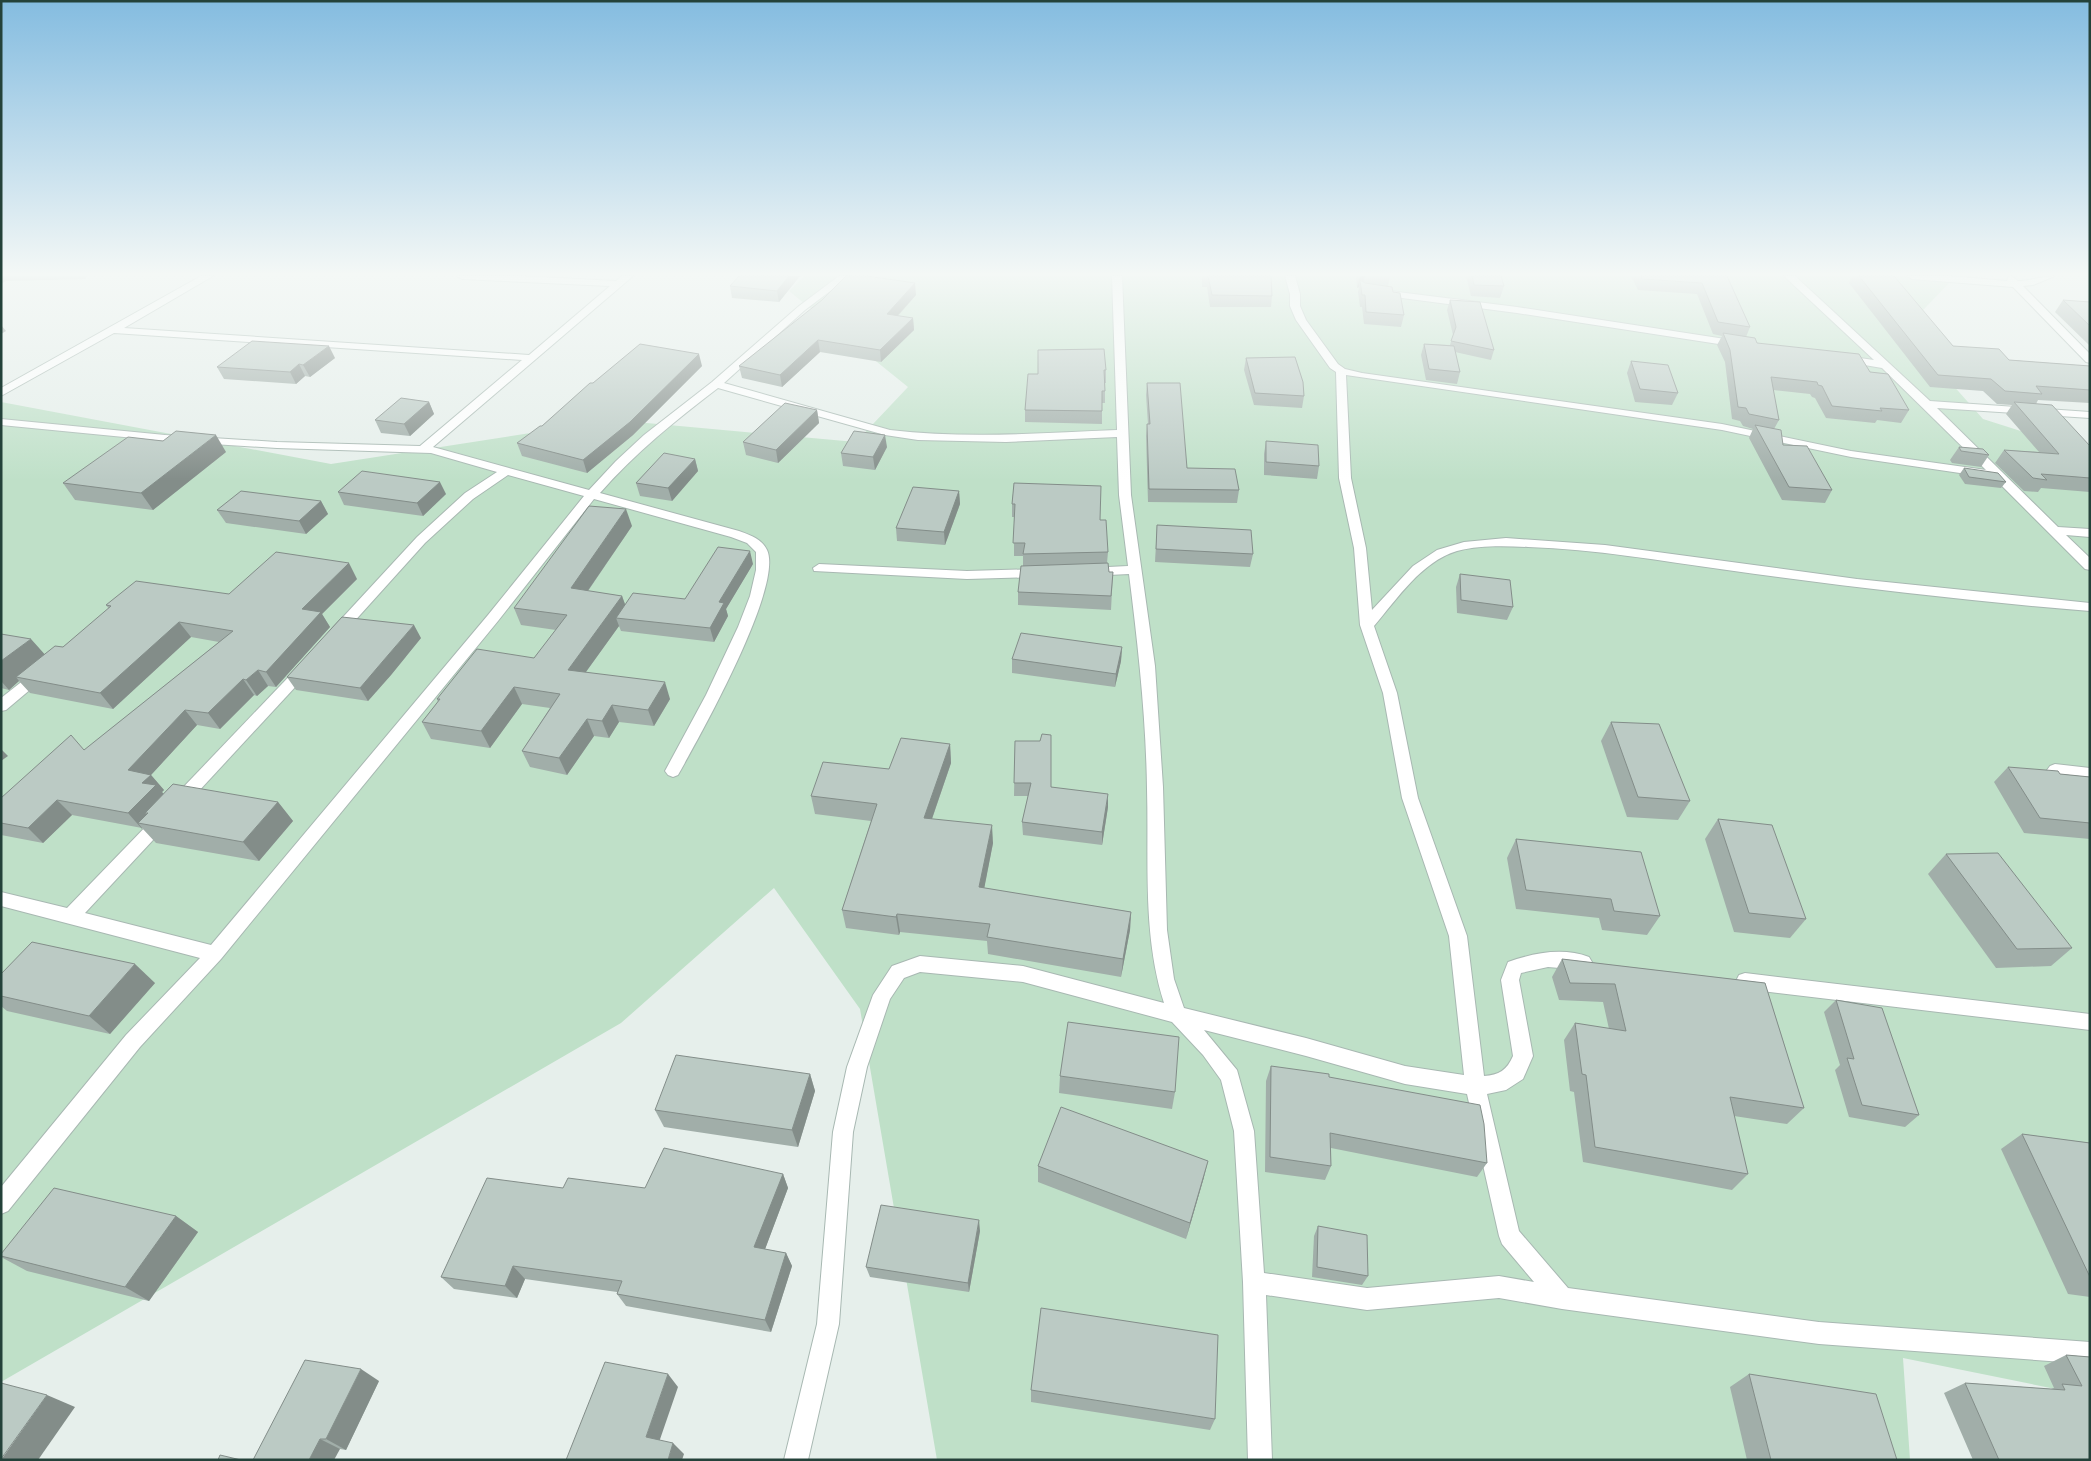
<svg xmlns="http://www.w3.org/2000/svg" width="2091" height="1461" font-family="Signika,sans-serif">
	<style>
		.green { fill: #bfe0c8 }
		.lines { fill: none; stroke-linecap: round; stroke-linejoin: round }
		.service-casing { stroke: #a8b8b2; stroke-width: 2 }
		.minor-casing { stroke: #a8b8b2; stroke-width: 2 }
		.service { fill: #fff; fill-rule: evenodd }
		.minor { fill: #fff; fill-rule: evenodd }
		.wall { fill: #a1aea9 }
		.shaded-wall { fill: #838d89 }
		.building { fill: #bbcac4; stroke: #838d89 }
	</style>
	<rect width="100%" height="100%" fill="#e6efeb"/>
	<polygon class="green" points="804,276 1900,276 1950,282 1904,330 1983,419 2090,453 2090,1396 1903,1358 1910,1460 937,1460 860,1009 774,888 621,1023 1,1382 1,402 331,464 614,420 856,442 908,387 789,291"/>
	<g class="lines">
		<defs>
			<polygon id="service" points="2055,764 2090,768 2090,780 2050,774 2047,770 2050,766"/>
			<g id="minor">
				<path d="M201 276H213L124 328 529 355 610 286 462 279 457 276H519L616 281 622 276H633L433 447 589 490 616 461 644 435 712 382 799 306 839 276H850L805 310 724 383 890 430C966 439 1041 433 1117 430L1112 276H1122L1131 495 1155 666 1163 787 1167 930 1174 979 1184 1008 1306 1038 1405 1066 1464 1075 1449 936 1402 798 1383 693 1360 625 1354 548 1339 478 1336 372 1330 368 1296 320 1290 306V294L1285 276H1295L1300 294V306L1306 320 1338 364 1345 369 1362 373 1722 424 1851 451 1986 470 1882 368 1841 361 1840 359 1845 356 1874 360 1784 276H1795L1930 401 2090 412V418L1937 408 2058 527 2090 529V537L2066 535 2090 558V570L2085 569 1994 478 1851 457 1722 430 1346 375 1351 478 1366 548 1372 610 1413 566 1437 550 1464 542 1506 538 1605 545 1857 579 2090 603V611C1968 601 1847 587 1727 570 1661 561 1595 549 1528 547 1505 546 1480 545 1457 551 1421 562 1398 598 1374 626L1397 693 1418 798 1467 936 1484 1076C1499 1075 1507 1070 1513 1056L1501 980 1508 962C1533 953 1563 947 1589 957L1592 962 1589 967 1583 970 1548 967 1521 973 1519 980 1533 1056 1523 1079 1506 1090 1487 1094 1519 1231 1568 1288 1819 1322 2090 1342V1364L1819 1344 1562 1309 1499 1298 1367 1310 1266 1295 1272 1460H1248L1243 1282 1234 1131 1221 1080 1203 1055 1172 1022 1023 982 920 972 904 978 890 999 867 1067 853 1132 839 1324 808 1460H784L817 1324 833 1132 847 1067 873 995 892 966 920 956 1023 966 1164 1003C1142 935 1149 860 1147 789 1146 717 1138 646 1129 574L1088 576 1082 572 1088 568 1128 566 1119 495 1117 437 1006 442 918 440 885 435 718 388C675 421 636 452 600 493L739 531C750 535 762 539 767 550 784 586 699 738 678 775L673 777 668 775 665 771 706 695 738 627 750 596 756 570V552L747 543 731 537 594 499 498 621 221 959 140 1047 8 1211 1 1214V1187L126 1035 200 958 1 906V892L67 908 155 817 161 815 167 817 169 821 167 825 85 913 211 945 488 615 584 496 508 475 473 499 425 543 342 635H332L330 632 332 629 417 537 465 493 497 472 431 453 277 448 165 441 1 425V419L165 435 277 442 420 446 522 360 114 333 1 396V388ZM1204 1030 1306 1056 1405 1084 1467 1094 1499 1236 1502 1244 1534 1282 1499 1276 1367 1288 1264 1273 1254 1131 1237 1070Z"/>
				<path d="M1907 276H1950L2007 281 2008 277 2011 276C2014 277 2015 279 2018 281 2021 282 2047 276 2055 276L2033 285 2023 286 2090 354V363L2086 362 2013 287 1912 279Z"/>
				<polygon points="1382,290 1517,307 1738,341 1743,344 1738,347 1517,313 1379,295 1379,291"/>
				<polygon points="819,564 967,571 1040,569 1046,573 1040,577 967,579 814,571 813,568"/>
				<polygon points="305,663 310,665 312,668 310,671 185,806 179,808 173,806 171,802 173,798 300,665"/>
				<polygon points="39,670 44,672 46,675 44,678 6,710 1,711 1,698 34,672"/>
				<polygon points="1745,973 2090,1014 2090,1030 1745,989 1739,987 1736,981 1739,975"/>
			</g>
		</defs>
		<use href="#service" class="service-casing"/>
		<use href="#minor" class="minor-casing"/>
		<use href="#service" class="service"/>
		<use href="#minor" class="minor"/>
	</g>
	<g class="wall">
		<polygon points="1,276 86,276 86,279 6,281"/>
		<polygon points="800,276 779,302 732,298 730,286"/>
		<polygon points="1202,276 1271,276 1272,296 1271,307 1210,307 1207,287 1202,287"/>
		<polygon points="1356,276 1390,276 1388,286 1393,292 1404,315 1401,327 1364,324 1362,307 1360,307 1358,292 1359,287 1357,288"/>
		<polygon points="1466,276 1501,276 1504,286 1500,298 1471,296"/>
		<polygon points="1631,276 1727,276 1750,327 1746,337 1757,343 1870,372 1909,410 1901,423 1877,420 1875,423 1826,418 1815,398 1812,397 1810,394 1773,390 1779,420 1774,429 1783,445 1832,490 1825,503 1782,500 1749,438 1753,429 1743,426 1740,421 1732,419 1725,362 1717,345 1722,336 1713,334 1697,294 1638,290"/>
		<polygon points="1852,276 1894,276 1953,346 2009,360 2090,366 2090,403 2038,400 2036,404 2090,446 2090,492 2041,488 2038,492 2024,491 1995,463 2004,450 2039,452 2006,414 2012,405 1997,404 1983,391 1930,387 1849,283"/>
		<polygon points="916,295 898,316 913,318 914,330 881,362 820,352 782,387 742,378 739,366"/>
		<polygon points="1450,300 1494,350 1491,360 1455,352 1460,372 1457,384 1426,380 1421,355 1424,344 1450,345 1453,335 1447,310"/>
		<polygon points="2063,300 2090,302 2090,346 2055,312"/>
		<polygon points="335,358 310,377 305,376 296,384 224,379 217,367"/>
		<polygon points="1246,358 1304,396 1302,408 1254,405 1244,370"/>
		<polygon points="1631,361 1678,393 1672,405 1635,402 1627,373"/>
		<polygon points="702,366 633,435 587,473 522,456 517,443 542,426 593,383"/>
		<polygon points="1106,370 1106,383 1105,383 1105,403 1102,403 1102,424 1025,422 1025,410 1038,374"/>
		<polygon points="1147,383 1187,468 1239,490 1237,503 1148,502 1146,436 1147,424 1148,424 1146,395"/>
		<polygon points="429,402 434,414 410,436 381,433 375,420"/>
		<polygon points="817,410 819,423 778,463 746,455 743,442"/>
		<polygon points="1266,441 1319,466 1317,479 1264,475 1264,454"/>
		<polygon points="887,447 875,470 843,466 841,453"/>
		<polygon points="1959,447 1989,455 1981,467 1952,463 1950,460"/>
		<polygon points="226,452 153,510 75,500 63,483"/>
		<polygon points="695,459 698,471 672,501 640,496 636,483"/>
		<polygon points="1964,468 2006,482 2001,488 1965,484 1959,475"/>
		<polygon points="1014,483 1100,520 1108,552 1107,563 1109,572 1113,572 1111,610 1018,605 1018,592 1023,566 1023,556 1014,556 1014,517 1012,517 1012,504"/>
		<polygon points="959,491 960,504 945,545 897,541 896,528"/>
		<polygon points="338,492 446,494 423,516 344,505"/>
		<polygon points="321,501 328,514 306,534 226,523 217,510"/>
		<polygon points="1157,525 1253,554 1250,567 1155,562"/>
		<polygon points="632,526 588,591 622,596 625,604 685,599 753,564 726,609 728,616 714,642 621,631 619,626 586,672 670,699 654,726 619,722 609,738 594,736 567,775 530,767 522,751 550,708 522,704 490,748 431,739 422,722 438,702 437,699 534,658 556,630 521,625 514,608"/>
		<polygon points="1460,574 1513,607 1507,620 1457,613 1456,587"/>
		<polygon points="357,579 322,614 330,627 276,687 268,686 257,696 254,695 220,729 197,725 151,775 164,790 162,792 164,794 278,802 293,821 259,861 156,843 142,828 72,815 43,843 1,835 1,798 85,750 219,642 191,637 113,709 30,693 19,681 9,690 1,688 1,634 45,655 63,647 109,609 106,605 229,594"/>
		<polygon points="421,638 391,675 368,701 296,690 287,677"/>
		<polygon points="1122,647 1121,661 1115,687 1012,673 1012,659"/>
		<polygon points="1611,722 1690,801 1678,820 1627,817 1601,741"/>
		<polygon points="1015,741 1051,787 1108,807 1102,845 1023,835 1022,822 1028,796 1014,796"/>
		<polygon points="950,744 951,763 932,819 993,843 984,888 1131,912 1130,930 1121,977 988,954 987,941 900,932 899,935 846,928 842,910 871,821 815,814 811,796 889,769"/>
		<polygon points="2008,767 2060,774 2090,777 2090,839 2024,833 1994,782"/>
		<polygon points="1718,819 1806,919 1790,938 1734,932 1705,839"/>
		<polygon points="1516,839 1660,916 1647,935 1602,930 1599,918 1516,909 1507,858"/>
		<polygon points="1946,854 2072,948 2051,966 1996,968 1928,874"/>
		<polygon points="1562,959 1765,983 1804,1108 1787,1124 1734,1116 1748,1174 1732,1190 1583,1162 1574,1092 1570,1091 1564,1040 1575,1023 1609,1029 1603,1002 1559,1000 1552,977"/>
		<polygon points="1,974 155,983 110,1034 7,1011 1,1006"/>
		<polygon points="1836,1000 1919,1115 1905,1127 1849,1117 1835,1070 1840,1065 1824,1012"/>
		<polygon points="1271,1066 1487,1163 1477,1177 1331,1148 1331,1166 1325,1180 1265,1172 1266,1081"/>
		<polygon points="810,1074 815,1091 798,1147 664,1127 655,1110"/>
		<polygon points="1060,1076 1175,1092 1172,1109 1059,1093"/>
		<polygon points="2022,1134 2090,1143 2090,1297 2068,1294 2001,1149"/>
		<polygon points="1038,1166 1204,1177 1186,1239 1038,1182"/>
		<polygon points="783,1174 788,1188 765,1249 786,1253 792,1266 771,1332 626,1306 617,1294 617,1292 525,1279 517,1298 454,1289 441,1277 563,1188 645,1188"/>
		<polygon points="176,1216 198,1232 149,1301 27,1271 1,1257 1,1254"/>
		<polygon points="1318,1226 1368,1276 1362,1285 1312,1277 1314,1236"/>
		<polygon points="980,1231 969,1292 870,1277 866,1267"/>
		<polygon points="2066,1355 2090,1357 2090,1460 1973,1460 1944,1393 1965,1383 2051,1389 2054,1388 2044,1366"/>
		<polygon points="1749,1374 1897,1460 1747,1460 1730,1387"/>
		<polygon points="379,1381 346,1450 340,1449 253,1460"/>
		<polygon points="1031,1390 1215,1419 1210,1430 1031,1402"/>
	</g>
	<g class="shaded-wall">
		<polygon points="1,276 2,276 6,281 1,284"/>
		<polygon points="789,276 800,276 779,302 777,291"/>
		<polygon points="1361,276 1365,276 1363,285 1360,280 1359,287 1357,288 1360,277"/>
		<polygon points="915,283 916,295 888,326 887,314"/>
		<polygon points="913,318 914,330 881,362 880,350"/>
		<polygon points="1,325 6,331 1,334"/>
		<polygon points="818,340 820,352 782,387 780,375"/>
		<polygon points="329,346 335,358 310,377 303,365"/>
		<polygon points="699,354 702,366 633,435 587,473 583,460"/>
		<polygon points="299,364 305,376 296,384 290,372"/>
		<polygon points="429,402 434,414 410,436 404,424"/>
		<polygon points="817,410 819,423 778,463 776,450"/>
		<polygon points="216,435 226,452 153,510 141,493"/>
		<polygon points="885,435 887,447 875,470 873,457"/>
		<polygon points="695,459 698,471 672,501 668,488"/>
		<polygon points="440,482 446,494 423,516 417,503"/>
		<polygon points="959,491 960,504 945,545 944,532"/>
		<polygon points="321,501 328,514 306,534 299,521"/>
		<polygon points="626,509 632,526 578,605 571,588"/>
		<polygon points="750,551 753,564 726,609 728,616 714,642 710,628 719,602"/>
		<polygon points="349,563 357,579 322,614 330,627 276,687 266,672 302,609"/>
		<polygon points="622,596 628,613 616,618 619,626 575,687 568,670"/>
		<polygon points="179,622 191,637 113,709 100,693"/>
		<polygon points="414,625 421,638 391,675 368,701 360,688"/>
		<polygon points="31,639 48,658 16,677 19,681 9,690 1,681 1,661"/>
		<polygon points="1122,647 1121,661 1115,687 1116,674"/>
		<polygon points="258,670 268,686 257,696 246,680"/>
		<polygon points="243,679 254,695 220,729 208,713"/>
		<polygon points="665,682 670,699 654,726 648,710"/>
		<polygon points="514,687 522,704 490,748 481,731"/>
		<polygon points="612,705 619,722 609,738 602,721"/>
		<polygon points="185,710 197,725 151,775 164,790 162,792 169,801 148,813 145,813 151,819 138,823 142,828 142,829 128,813 128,770"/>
		<polygon points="587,719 594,736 567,775 559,758"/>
		<polygon points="950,744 951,763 926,836 924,818"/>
		<polygon points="1,749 8,756 1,761"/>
		<polygon points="1108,794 1108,807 1102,845 1102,832"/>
		<polygon points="57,800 72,815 43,843 28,828"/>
		<polygon points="278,802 293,821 259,861 243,842"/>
		<polygon points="992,825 993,843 981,905 979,887"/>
		<polygon points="1131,912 1130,930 1121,977 1123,959"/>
		<polygon points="897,914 900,932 899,935 896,917"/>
		<polygon points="135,964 155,983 110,1034 89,1016"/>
		<polygon points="810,1074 815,1091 798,1147 792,1130"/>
		<polygon points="1208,1161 1204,1177 1186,1239 1190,1223"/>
		<polygon points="783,1174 788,1188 761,1260 754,1247"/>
		<polygon points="176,1216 198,1232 149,1301 125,1287"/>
		<polygon points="979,1220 980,1231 969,1292 968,1283"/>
		<polygon points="786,1253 792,1266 771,1332 765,1320"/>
		<polygon points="513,1266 525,1279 517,1298 505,1286"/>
		<polygon points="361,1369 379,1381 346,1450 326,1439"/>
		<polygon points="668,1374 678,1387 657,1448 646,1437"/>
		<polygon points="47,1395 75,1407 38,1460 1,1460"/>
		<polygon points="320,1439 340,1449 334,1460 309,1460"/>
		<polygon points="673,1443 684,1454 682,1460 668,1460"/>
	</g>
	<g class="building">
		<polygon points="739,276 789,276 777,291 730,286"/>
		<polygon points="846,276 867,276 915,283 887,314 913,318 880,350 818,340 780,375 739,366 822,300"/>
		<polygon points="1208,276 1271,276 1272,296 1212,295"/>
		<polygon points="1472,276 1501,276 1504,286 1474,285"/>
		<polygon points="1641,276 1727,276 1750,327 1718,322 1702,283 1642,279"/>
		<polygon points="1859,276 1894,276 1953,346 1999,349 2009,360 2090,366 2090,390 2036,386 2042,394 2005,391 1991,379 1938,375"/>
		<polygon points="1360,280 1365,283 1392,287 1393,292 1400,293 1404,315 1366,312 1365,295 1362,295"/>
		<polygon points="1450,300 1480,302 1494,350 1451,341 1456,327"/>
		<polygon points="2063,300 2090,302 2090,326"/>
		<polygon points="1723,333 1755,338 1757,343 1859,354 1870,372 1888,374 1909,410 1880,408 1882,411 1832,406 1822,386 1818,385 1817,382 1771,377 1779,420 1749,414 1746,408 1738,407 1730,350"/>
		<polygon points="252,341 329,346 303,365 299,364 290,372 217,367"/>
		<polygon points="640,344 699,354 630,422 583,460 517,443 540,426 542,426 590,383 593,383"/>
		<polygon points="1424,344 1454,346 1460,372 1429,369"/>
		<polygon points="1104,349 1106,370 1104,370 1105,391 1102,391 1102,411 1025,410 1028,374 1038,374 1038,350"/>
		<polygon points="1295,357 1303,382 1304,396 1255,393 1246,358"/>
		<polygon points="1631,361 1668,365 1678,393 1640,389"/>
		<polygon points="1147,383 1180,383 1187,468 1235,469 1239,490 1149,489 1147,424 1150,424"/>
		<polygon points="401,398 429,402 404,424 375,420"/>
		<polygon points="2014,402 2052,405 2090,446 2090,478 2041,474 2047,480 2033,478 2004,450 2059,454"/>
		<polygon points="785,403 817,410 776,450 743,442"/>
		<polygon points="1755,425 1781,430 1783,445 1807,446 1832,490 1789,487"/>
		<polygon points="176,431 216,435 141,493 63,483 128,437 163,441"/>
		<polygon points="854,431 885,435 873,457 841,453"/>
		<polygon points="1266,441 1318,445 1319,466 1266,462"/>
		<polygon points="1959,447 1983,449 1989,455 1961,451"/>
		<polygon points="664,453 695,459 668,488 636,483"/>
		<polygon points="1964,468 1998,473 2006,482 1969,477"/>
		<polygon points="362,471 440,482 417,503 338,492"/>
		<polygon points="1014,483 1101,486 1100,520 1106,520 1108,552 1023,554 1025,543 1013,543 1015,504 1012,504"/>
		<polygon points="913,487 959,491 944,532 896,528"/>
		<polygon points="241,491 321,501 299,521 217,510"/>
		<polygon points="589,506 626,509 571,588 622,596 568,670 665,682 648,710 612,705 602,721 587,719 559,758 522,751 560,694 514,687 481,731 422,722 440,699 437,699 477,649 534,658 567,615 514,608"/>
		<polygon points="1157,525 1251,530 1253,554 1156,549"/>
		<polygon points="718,547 750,551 719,602 724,603 710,628 616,618 633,593 685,599"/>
		<polygon points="276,552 349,563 302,609 321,612 266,672 258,670 246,680 243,679 208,713 185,710 128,770 151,775 142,783 156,785 128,813 57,800 28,828 1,823 1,798 71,735 84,750 233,631 179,622 100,693 16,677 55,646 63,647 111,606 106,605 136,581 229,594"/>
		<polygon points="1108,563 1109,572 1113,572 1111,596 1018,592 1021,566"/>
		<polygon points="1460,574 1510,580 1513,607 1461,600"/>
		<polygon points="342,617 414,625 383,661 360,688 287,677"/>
		<polygon points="1021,633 1122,647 1116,674 1012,659"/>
		<polygon points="1,634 31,639 1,661"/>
		<polygon points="1611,722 1659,724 1690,801 1638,797"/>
		<polygon points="1042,734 1051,735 1051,787 1108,794 1102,832 1022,822 1031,783 1014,783 1015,741 1040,741"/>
		<polygon points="901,738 950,744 924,818 992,825 979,887 1131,912 1123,959 987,937 990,924 897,914 896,917 842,910 877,804 811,796 823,762 889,769"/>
		<polygon points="2008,767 2058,771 2060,774 2090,777 2090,823 2040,818"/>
		<polygon points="173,784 278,802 243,842 138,823 148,813 145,813"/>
		<polygon points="1718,819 1772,825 1806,919 1749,913"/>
		<polygon points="1516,839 1641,852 1660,916 1614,911 1611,899 1526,890"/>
		<polygon points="1998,853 2072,948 2017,949 1946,854"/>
		<polygon points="32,942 135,964 89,1016 1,996 1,974"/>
		<polygon points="1562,959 1765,983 1804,1108 1730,1097 1748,1174 1595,1147 1586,1075 1582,1074 1575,1023 1626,1031 1615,984 1570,983"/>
		<polygon points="1836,1000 1882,1008 1919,1115 1862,1105 1847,1058 1854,1059"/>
		<polygon points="1068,1022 1179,1037 1175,1092 1060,1076"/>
		<polygon points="676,1055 810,1074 792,1130 655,1110"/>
		<polygon points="1271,1066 1329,1074 1329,1077 1480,1105 1484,1124 1487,1163 1330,1133 1331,1166 1270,1157"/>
		<polygon points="1061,1107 1208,1161 1190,1223 1038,1166"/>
		<polygon points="2022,1134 2090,1143 2090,1277"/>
		<polygon points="664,1148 783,1174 754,1247 786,1253 765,1320 617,1294 622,1281 513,1266 505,1286 441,1277 487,1178 563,1188 568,1178 645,1188"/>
		<polygon points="54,1188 176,1216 125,1287 1,1256 1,1254"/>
		<polygon points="881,1205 979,1220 968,1283 866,1267"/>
		<polygon points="1318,1226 1367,1235 1368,1276 1317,1267"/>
		<polygon points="1041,1308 1218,1335 1215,1419 1031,1390"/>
		<polygon points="2066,1355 2090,1357 2090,1460 1999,1460 1965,1383 2065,1390 2062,1384 2082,1386"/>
		<polygon points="305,1360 361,1369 326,1439 320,1439 309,1460 253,1460"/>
		<polygon points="605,1362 668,1374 646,1437 673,1443 668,1460 566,1460"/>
		<polygon points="1749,1374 1876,1394 1897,1460 1771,1460"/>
		<polygon points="1,1383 47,1395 1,1459"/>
		<polygon points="220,1455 241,1460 218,1460"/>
	</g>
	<linearGradient id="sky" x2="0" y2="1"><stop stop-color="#84bce0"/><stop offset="0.57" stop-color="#f4f8f6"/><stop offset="1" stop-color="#f4f8f6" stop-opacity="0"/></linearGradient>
	<rect width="2091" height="481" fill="url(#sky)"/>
	<rect width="2091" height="1461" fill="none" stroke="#24423a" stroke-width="5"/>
</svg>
